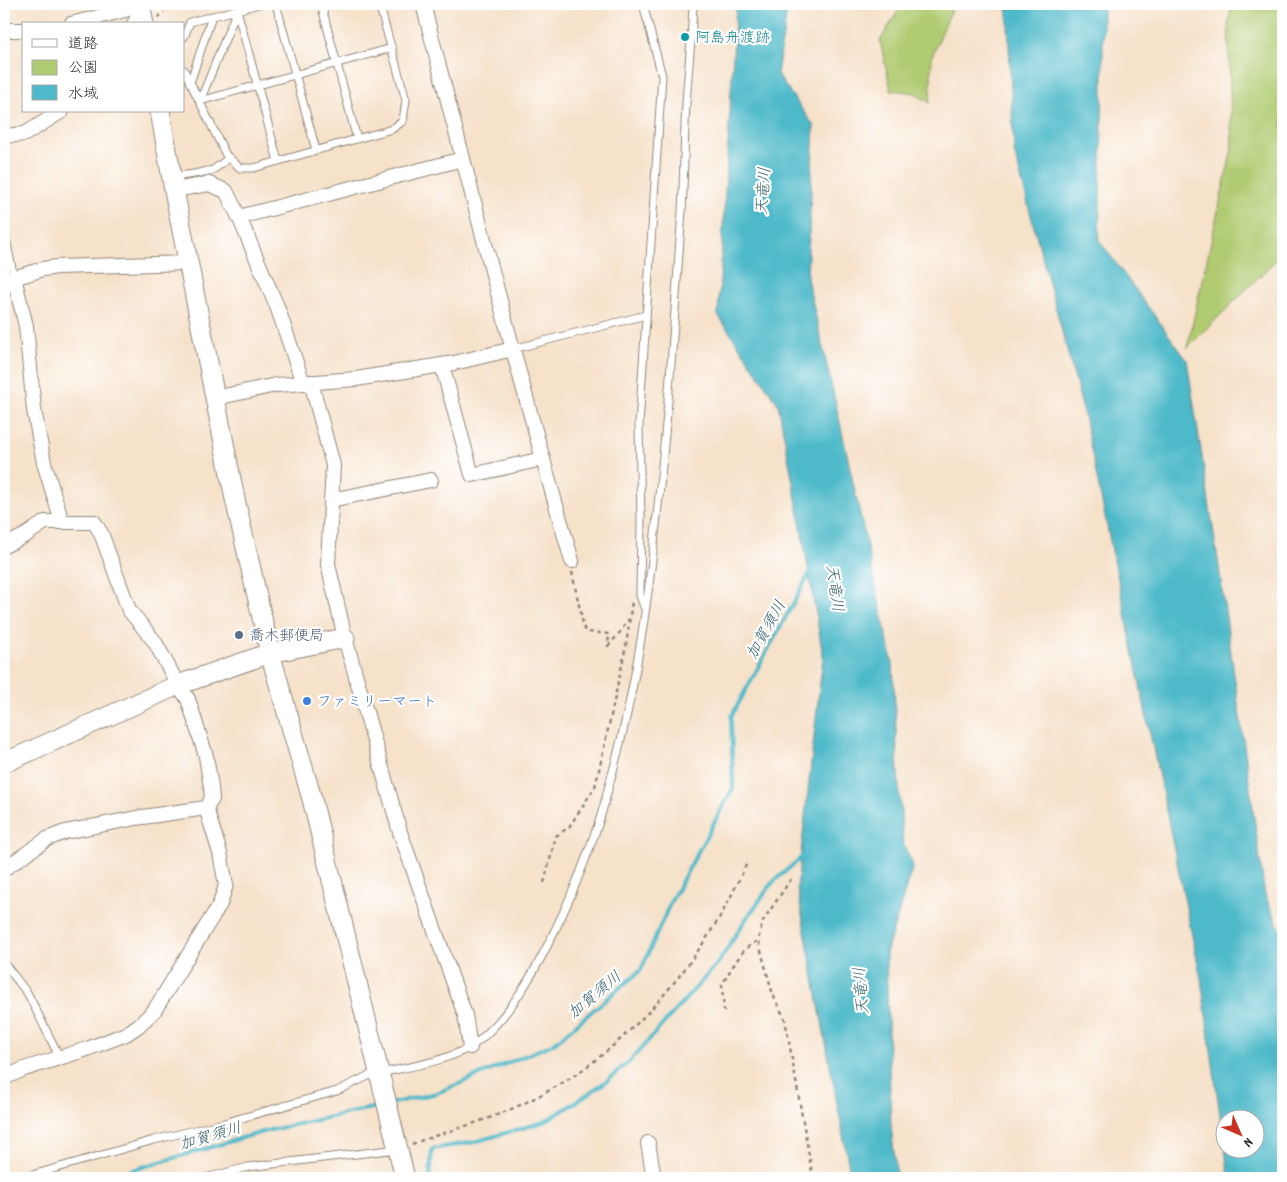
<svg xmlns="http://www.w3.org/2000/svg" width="1287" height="1182" font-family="Dekko,'Klee One',sans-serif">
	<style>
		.green { fill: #b0cb71; stroke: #6e7b4e }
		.water { fill: #4db9c9; stroke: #3c727a }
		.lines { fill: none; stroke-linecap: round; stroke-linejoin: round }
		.stream { stroke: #4db9c9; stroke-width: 4 }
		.lane-casing { stroke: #90867a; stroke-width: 9 }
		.street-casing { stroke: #90867a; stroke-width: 16 }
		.secondary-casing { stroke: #90867a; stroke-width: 21 }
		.path { stroke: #90867a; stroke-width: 2.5; stroke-dasharray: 4 4; stroke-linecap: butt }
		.lane { stroke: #fff; stroke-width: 7 }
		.street { stroke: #fff; stroke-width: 14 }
		.secondary { stroke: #fff; stroke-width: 19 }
		.culture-dot { fill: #0f9aa8; stroke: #fff; stroke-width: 2 }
		.service-dot { fill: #5c6f8a; stroke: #fff; stroke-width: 2 }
		.shop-dot { fill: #3f7fe0; stroke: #fff; stroke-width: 2 }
		.labels { text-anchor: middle; stroke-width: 4.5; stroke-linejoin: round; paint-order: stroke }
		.culture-label { font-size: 15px; fill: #0d838f; stroke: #fff; text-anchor: start }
		.service-label { font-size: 15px; fill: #4e5e75; stroke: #fff; text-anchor: start }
		.shop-label { font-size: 15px; fill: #366cbe; stroke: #fff; text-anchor: start }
		.water-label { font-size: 16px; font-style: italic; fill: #39646a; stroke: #fff }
	</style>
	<rect width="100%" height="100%" fill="#fff"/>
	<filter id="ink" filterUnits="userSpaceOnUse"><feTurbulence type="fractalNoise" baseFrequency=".02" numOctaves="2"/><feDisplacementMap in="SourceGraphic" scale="10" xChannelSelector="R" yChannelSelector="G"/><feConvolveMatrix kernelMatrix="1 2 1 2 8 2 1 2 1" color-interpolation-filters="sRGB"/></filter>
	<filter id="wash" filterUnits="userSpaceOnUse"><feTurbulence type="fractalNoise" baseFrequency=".0096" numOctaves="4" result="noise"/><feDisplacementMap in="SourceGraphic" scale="20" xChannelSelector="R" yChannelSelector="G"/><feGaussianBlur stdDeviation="1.12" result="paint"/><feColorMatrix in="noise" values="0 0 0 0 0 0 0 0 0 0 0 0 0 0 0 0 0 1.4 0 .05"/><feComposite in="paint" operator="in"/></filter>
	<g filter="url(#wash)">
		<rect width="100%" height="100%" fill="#f6e1c9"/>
		<g class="green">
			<polygon points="902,4 954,4 932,56 930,103 915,93 891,90 880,41"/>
			<polygon points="1232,4 1283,4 1283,253 1187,348 1232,149 1228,25"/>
		</g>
		<g class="water">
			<polygon points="736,4 788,4 777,74 814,126 807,278 839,418 893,665 898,772 903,843 913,865 886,953 891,1126 897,1178 851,1178 797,888 823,656 798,509 778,404 718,315"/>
			<polygon points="1007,4 1103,4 1103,86 1099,240 1187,360 1218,560 1265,895 1283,936 1283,1178 1229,1178 1225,1150 1254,1150 1254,1120 1224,1120 1224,1144 1201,979 1082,406 1014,152"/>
		</g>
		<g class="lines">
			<g class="stream">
				<polyline points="393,1103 437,1093 553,1044 641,970 671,901 733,788 731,717 812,569"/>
				<polyline points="105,1178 266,1131 381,1106"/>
				<polyline points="430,1178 432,1149 474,1142 544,1122 567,1108 604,1083 630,1061 718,963 744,922 772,883 803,856"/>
			</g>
		</g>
	</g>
	<g filter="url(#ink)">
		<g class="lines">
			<defs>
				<g id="lane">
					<polyline points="276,4 316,150"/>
					<polyline points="321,4 357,139"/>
					<polyline points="643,4 662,76 639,425 641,518 640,596 645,609"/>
					<polyline points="237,10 278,161"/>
					<polyline points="130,24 137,11"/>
					<polyline points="184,37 190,22 259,4"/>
					<polyline points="184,70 226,155 240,168 254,168 392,129 403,121 406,100 379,4"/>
					<polyline points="190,83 212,16"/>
					<polyline points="200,101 392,48"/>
					<polyline points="200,101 237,10"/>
					<polyline points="172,177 194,174 213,170 229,158"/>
					<polyline points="4,229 14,278"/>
					<polyline points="513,349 646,315"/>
					<polyline points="4,963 28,994 60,1058"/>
					<path d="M381 1073C412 1066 455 1061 481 1039 511 1013 537 968 554 932 570 900 583 867 595 833 603 813 607 791 613 771 645 654 656 533 667 413 673 346 677 278 682 211 684 176 684 140 686 104 688 71 692 37 693 4"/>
					<polyline points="22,1178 154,1140 224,1123 337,1091 370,1075"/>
					<polyline points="205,1178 248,1167 389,1150"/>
				</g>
				<g id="street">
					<path d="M423 4C471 190 518 376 572 561"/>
					<polyline points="71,24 79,22 140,6"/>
					<polyline points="4,30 24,30"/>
					<polyline points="4,136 25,134 62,111"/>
					<polyline points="174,190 209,184 226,191 239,217"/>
					<polyline points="14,278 26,326 34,410 44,463 62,522"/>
					<polyline points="4,281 43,269 57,267 188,263"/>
					<polyline points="442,365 472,475 542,459"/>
					<polyline points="311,382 333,465 328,564 345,638 400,832 465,1015 470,1047"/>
					<polyline points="303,383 278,309 239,217 463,159"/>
					<polyline points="215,398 276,385 356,379 454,363 513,349"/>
					<polyline points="331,500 431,480"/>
					<polyline points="4,546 26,535 45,522 94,522 101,533 129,610 155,642 178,685 188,699 206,756 211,787 212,799 206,808 136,818 65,832 47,839 4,869"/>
					<polyline points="4,1078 24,1069 87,1049 126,1034 138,1026 154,1011 220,904 226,885 220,853 206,808"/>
					<polyline points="648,1143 654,1178"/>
				</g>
				<g id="secondary">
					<polyline points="140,4 144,24"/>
					<polyline points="160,111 174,190 235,499 270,653 312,799 405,1178"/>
					<polyline points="4,763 178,685 270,653 345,638"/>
				</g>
			</defs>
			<use href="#lane" class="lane-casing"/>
			<use href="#street" class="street-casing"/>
			<use href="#secondary" class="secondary-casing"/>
			<g class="path">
				<polyline points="158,18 164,12"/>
				<polyline points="572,572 584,629 588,632 609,634 608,646 618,635 629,619"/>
				<polyline points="791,879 763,921 758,940 773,995 785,1019 813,1178"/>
				<polyline points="544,883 556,836 569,827 595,787 602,757 626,646 632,601"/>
				<polyline points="724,1012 722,985 731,969 744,950 758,940"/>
				<path d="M412 1144C441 1133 472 1125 502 1113 531 1101 564 1084 589 1065 637 1029 679 982 711 931 725 910 736 886 747 863"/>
			</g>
			<use href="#lane" class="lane"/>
			<use href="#street" class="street"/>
			<use href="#secondary" class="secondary"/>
		</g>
	</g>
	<circle class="culture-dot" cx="685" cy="37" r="5"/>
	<circle class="service-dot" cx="239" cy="635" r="5"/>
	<circle class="shop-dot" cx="307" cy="701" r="5"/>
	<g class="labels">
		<g class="culture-label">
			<text x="695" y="42">阿島舟渡跡</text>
		</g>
		<g class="service-label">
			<text x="249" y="640">喬木郵便局</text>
		</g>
		<g class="shop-label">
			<text x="317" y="706">ファミリーマート</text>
		</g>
		<g class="water-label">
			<text transform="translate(762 191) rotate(-86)" y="6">天竜川</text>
			<text transform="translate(836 588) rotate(82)" y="6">天竜川</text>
			<text transform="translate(765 629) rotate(-61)" y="6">加賀須川</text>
			<text transform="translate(860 991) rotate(-95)" y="6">天竜川</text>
			<text transform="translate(594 994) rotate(-40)" y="6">加賀須川</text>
			<text transform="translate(210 1135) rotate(-16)" y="6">加賀須川</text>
		</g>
	</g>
	<rect width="1287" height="1182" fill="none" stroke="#fff" stroke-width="20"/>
	<rect x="22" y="22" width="162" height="90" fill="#ffffff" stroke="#aaaaaa"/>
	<rect x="32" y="39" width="25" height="8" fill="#ffffff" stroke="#aaaaaa"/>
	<text x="68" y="48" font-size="15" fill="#2b2b2b">道路</text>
	<rect x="32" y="60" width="25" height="15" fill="#b0cb71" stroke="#aaaaaa"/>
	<text x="68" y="72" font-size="15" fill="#2b2b2b">公園</text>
	<rect x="32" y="85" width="25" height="15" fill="#4db9c9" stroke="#aaaaaa"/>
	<text x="68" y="98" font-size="15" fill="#2b2b2b">水域</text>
	<g transform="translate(1240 1134) rotate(135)"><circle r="24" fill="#ffffff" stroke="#aaaaaa"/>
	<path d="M0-4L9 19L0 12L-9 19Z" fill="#c8321e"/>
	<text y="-8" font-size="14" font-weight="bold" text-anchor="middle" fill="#2b2b2b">N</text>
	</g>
</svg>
